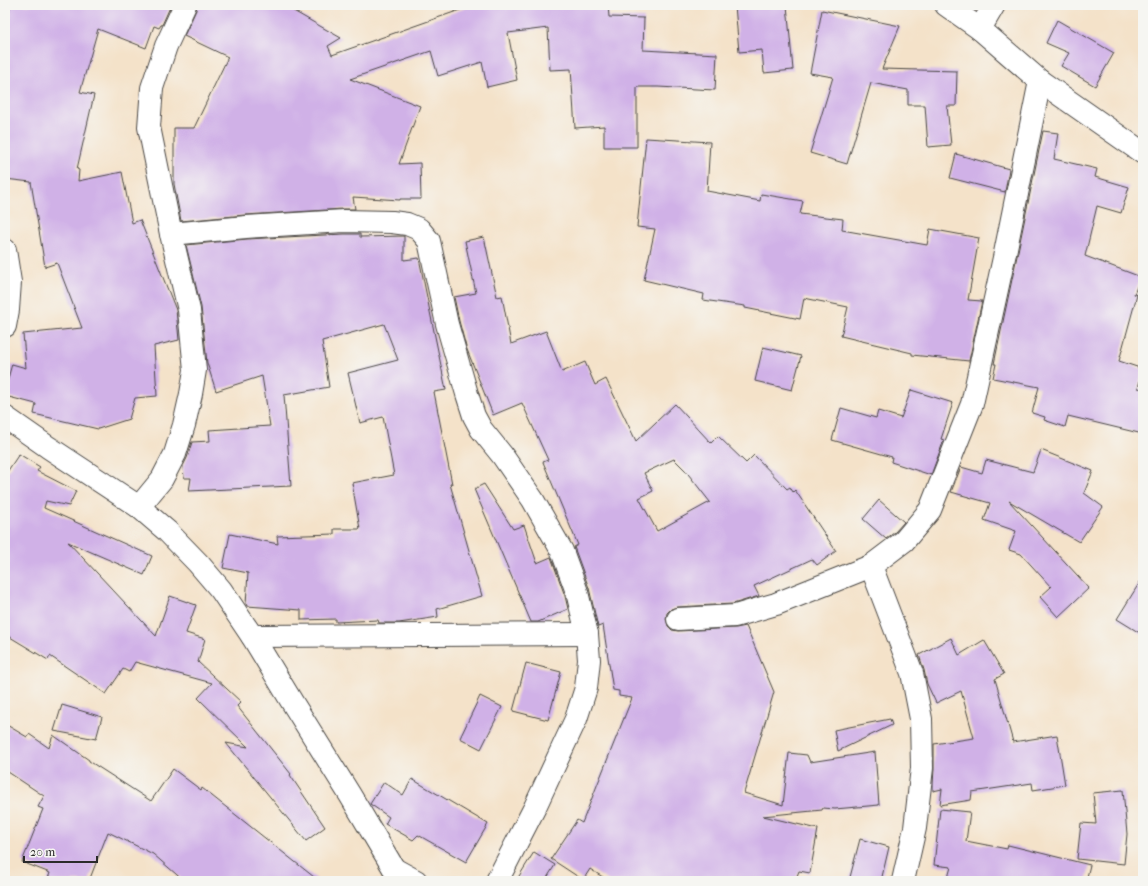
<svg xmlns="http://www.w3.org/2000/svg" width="1148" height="886" font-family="'IM FELL French Canon',serif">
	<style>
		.building { fill: #d0b1e7; fill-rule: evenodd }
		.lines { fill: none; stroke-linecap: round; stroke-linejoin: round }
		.street-casing { stroke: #494643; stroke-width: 24 }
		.secondary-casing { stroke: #494643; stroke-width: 24 }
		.street { stroke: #fff; stroke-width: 22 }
		.secondary { stroke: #fff; stroke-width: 22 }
	</style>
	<rect width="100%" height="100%" fill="#f6f6f2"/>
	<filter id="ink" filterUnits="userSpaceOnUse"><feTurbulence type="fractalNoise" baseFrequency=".025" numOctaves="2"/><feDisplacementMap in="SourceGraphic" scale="8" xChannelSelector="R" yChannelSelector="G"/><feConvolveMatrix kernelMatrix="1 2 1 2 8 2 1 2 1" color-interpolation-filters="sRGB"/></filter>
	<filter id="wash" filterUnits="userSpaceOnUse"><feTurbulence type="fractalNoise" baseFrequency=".012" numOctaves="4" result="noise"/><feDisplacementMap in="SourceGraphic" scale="16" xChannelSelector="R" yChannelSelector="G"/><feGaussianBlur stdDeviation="0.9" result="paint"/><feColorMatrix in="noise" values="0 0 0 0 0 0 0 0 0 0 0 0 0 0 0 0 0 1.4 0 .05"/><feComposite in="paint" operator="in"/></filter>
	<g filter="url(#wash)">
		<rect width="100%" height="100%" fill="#f4e2c9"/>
		<g id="blocks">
			<g class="building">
				<polygon points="11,5 171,5 162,25 161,25 159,28 154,26 146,48 98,29 80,92 94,95 77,169 79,170 78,181 122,172 132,223 140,220 176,310 179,340 154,346 157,396 135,398 129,419 98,429 34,414 36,404 5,396 5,389 12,364 26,368 23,334 82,328 57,263 45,267 31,182 5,179 5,24"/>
				<polygon points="197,5 283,5 341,38 328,46 332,55 474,5 608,5 609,17 644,18 643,50 717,54 715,90 658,87 637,87 637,147 604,147 604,126 575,128 571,69 550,70 548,28 508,33 517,80 487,87 482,62 438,76 431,51 350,79 420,106 399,164 420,163 421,199 400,199 400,200 353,197 355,209 343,209 245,215 181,221 174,184 174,128 194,128 228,57 184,36 196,10"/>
				<polygon points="735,5 787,5 793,70 764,73 762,50 739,52"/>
				<polygon points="822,10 900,26 882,69 957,71 956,106 947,106 951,145 928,147 925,105 908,105 908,90 871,83 847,164 810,153 833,77 810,73"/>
				<polygon points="1057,20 1114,53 1095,86 1061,66 1069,53 1046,43"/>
				<polygon points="1043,131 1058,133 1054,159 1097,169 1095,177 1129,187 1121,213 1097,206 1085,256 1141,277 1134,294 1137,295 1119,361 1143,369 1138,388 1143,389 1143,434 1068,416 1065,427 1044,420 1045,417 1032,413 1039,387 993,378 996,364 994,364 1017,256"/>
				<polygon points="646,138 710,142 707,191 760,201 761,194 803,201 800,214 843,219 842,230 927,245 930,229 979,238 968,300 982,301 969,361 912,355 912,353 841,336 848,307 804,298 800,319 745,308 745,306 703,300 704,294 644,280 655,229 637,227"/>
				<polygon points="956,154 1009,169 1005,192 950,178"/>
				<polygon points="344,234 360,234 360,237 404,236 404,260 419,258 446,390 434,392 452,484 450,484 482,596 437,609 438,617 399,623 379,623 378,620 336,622 336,619 301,620 301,610 247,606 246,604 248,573 223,568 230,534 278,544 277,536 334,534 334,529 360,529 352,483 394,475 383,417 360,423 348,373 398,360 384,324 322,341 329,387 284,395 291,486 189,491 191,478 184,478 183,466 187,458 192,442 210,441 209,430 270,426 262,376 216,391 207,363 201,307 186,245 247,239"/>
				<path d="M484 237 497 297 502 296 511 344 546 331 562 372 585 362 595 385 606 379 636 441 675 404 711 443 718 436 746 463 754 455 787 489 790 487 793 492 795 490 836 551 817 565 812 559 754 586 759 596 733 604 677 607 671 609 667 613 666 619 668 626 672 630 678 631 736 628 746 626 774 692 744 793 783 805 789 753 807 755 810 762 875 752 879 805 835 809 823 808 822 810 763 816 818 829 810 873 799 871 795 881H609L590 869 583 880 551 859 577 820 582 823 632 698 619 696V691L613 690 603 625 598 627 589 588 574 547 578 545 543 462 548 460 522 403 493 415 466 347 459 321 454 297 476 293 465 241ZM674 459 685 470 710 502 657 531 639 498 653 491 644 473Z"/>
				<polygon points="763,347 801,356 792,390 755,381"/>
				<polygon points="911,390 953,403 941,439 944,440 931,475 891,462 892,457 832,440 841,408 876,418 878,411 901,418"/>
				<polygon points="1041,450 1093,471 1084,493 1103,507 1079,542 1009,501 1089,588 1058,617 1040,597 1051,587 1021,554 1009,550 1016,531 984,520 990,503 951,492 961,467 982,473 986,460 1033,472"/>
				<polygon points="19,454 40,467 37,471 76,491 69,506 46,501 44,508 152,556 144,575 68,542 156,636 170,596 196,605 186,633 205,639 198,662 241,702 237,706 291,774 290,775 325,827 306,841 226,743 248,747 198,698 212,683 135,662 129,672 123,669 106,694 50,656 48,660 5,634 5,475"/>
				<polygon points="484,484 513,529 524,525 537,563 551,557 565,596 568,609 538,622 531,622 474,489"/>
				<polygon points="879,500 904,522 895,532 886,539 863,519"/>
				<polygon points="1143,577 1143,635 1117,619"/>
				<polygon points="951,638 959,655 984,640 1004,674 995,679 1013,742 1057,735 1065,785 1033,790 1032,783 972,792 971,800 940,805 942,789 933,791 933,785 934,768 934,744 974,738 961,691 936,703 927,684 924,670 919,655"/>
				<polygon points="526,663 561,672 548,720 513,711"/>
				<polygon points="480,696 502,707 481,749 460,738"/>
				<polygon points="62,705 102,717 96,739 54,731"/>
				<polygon points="890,719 892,725 838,751 834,730"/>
				<polygon points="5,724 27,737 29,734 49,748 53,735 89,760 89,761 151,801 173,769 201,790 202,788 319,881 184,881 153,854 108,832 89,881 47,881 50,873 22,862 43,809 38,807 44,796 5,770"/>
				<polygon points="412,779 488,824 466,862 418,835 413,840 385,824 389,817 370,804 384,782 403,795"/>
				<polygon points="1123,790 1127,834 1124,864 1077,859 1081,823 1096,824 1093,793"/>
				<polygon points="940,809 970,812 966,841 1007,849 1008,845 1090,865 1086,881 947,881 951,867 934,865"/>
				<polygon points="860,839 889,847 881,881 849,881"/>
				<polygon points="534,852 555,865 545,881 516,881"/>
			</g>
		</g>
	</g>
	<g filter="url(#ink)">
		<use href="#blocks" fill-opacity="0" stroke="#494643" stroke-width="1"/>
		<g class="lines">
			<defs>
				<g id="street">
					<polyline points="980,29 994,5"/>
					<polyline points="171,234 246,227 344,221 392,222 407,224 419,229 429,241 447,324 467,394 474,416 481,429 502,455 533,500 562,551 577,592 587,634 589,660 586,688 576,719 535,807 497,881"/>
					<polyline points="5,250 10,282 8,310 5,326"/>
					<polyline points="139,507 162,479 175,454 184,425 191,394 195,370 189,310 171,234 149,127 152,88 166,46 185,5"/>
					<polyline points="871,566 912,673 921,719 922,768 915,828 903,881"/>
					<polyline points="678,619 735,616 776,604 871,566 904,541 930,510 972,404 1005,253 1040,81"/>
					<polyline points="252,636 587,634"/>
					<polyline points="394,869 416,881"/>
				</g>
				<g id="secondary">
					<polyline points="946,5 980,29 1040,81 1143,153"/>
					<polyline points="5,417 48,447 139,507 167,531 198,563 221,590 252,636 292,702 350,795 394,869 398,881"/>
				</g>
			</defs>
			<use href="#street" class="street-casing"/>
			<use href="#secondary" class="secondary-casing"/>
			<use href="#street" class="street"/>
			<use href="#secondary" class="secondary"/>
		</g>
	</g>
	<rect width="1148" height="886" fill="none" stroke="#f6f6f2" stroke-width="20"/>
	<path d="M24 856v6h73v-6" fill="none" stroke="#2b2b2b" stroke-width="2"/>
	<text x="30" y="856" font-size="12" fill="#2b2b2b" stroke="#f6f6f2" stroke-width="3" paint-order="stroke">20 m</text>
</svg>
